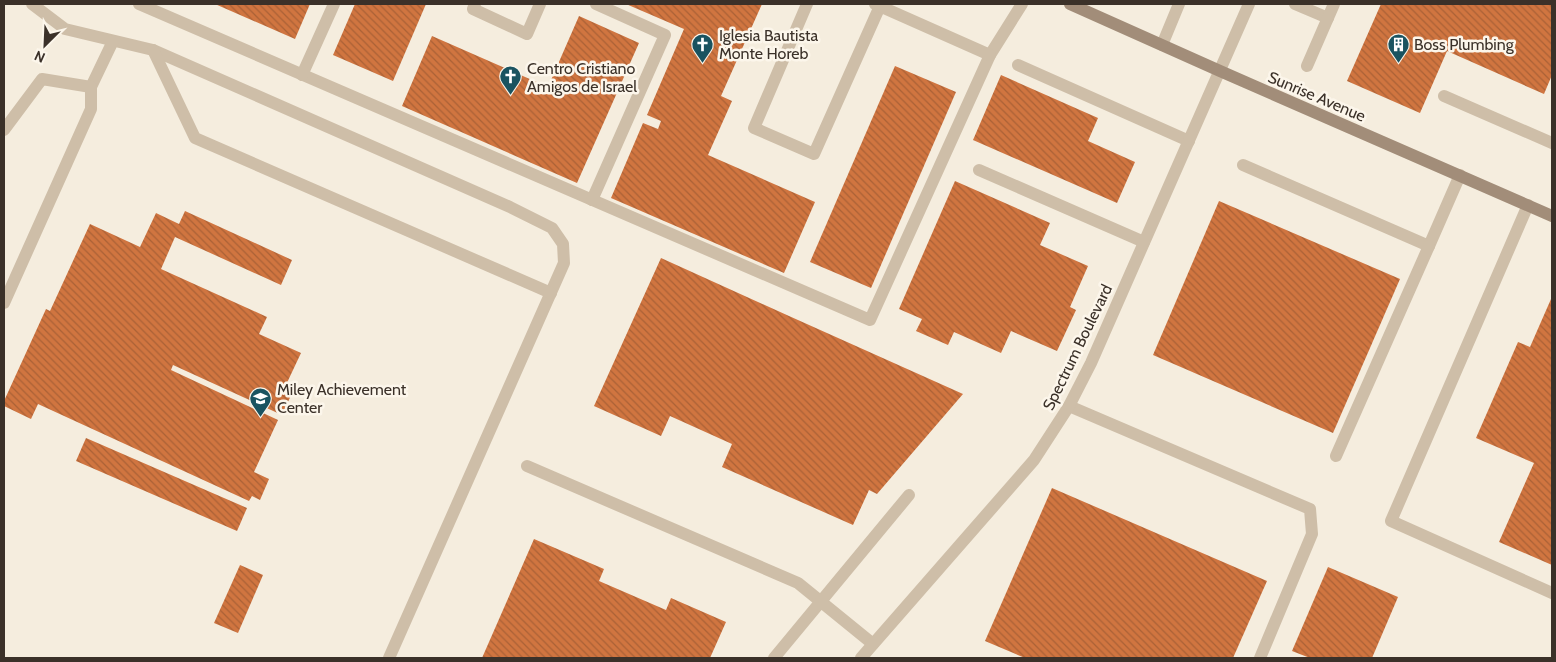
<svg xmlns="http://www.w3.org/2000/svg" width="1556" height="662" font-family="Cabin,sans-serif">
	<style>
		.building { fill: url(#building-back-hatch) }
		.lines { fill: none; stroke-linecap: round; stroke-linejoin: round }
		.lane { stroke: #cebea8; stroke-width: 12 }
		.street { stroke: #cebea8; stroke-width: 12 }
		.secondary { stroke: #a28d79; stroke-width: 12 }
		.labels { text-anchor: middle; stroke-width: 5; stroke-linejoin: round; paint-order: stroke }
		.poi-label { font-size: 16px; fill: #3b3129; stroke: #fcf6eb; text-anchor: start }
		.street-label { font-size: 16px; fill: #3b3129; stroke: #fcf6eb }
	</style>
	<defs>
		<pattern id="building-back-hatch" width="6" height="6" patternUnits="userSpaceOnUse" patternTransform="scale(1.25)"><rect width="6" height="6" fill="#d07540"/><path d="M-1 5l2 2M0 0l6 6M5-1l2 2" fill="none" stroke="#aa6136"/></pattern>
	</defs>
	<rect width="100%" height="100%" fill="#f5edde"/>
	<g class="building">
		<polygon points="215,4 310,4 295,39"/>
		<polygon points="355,4 426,4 393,81 333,55"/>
		<polygon points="626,4 762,4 721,96 732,101 708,155 815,202 784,273 611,198 643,123 658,129 661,121 647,115 684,29"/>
		<polygon points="1381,4 1552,4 1552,75 1544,94 1447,51 1420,113 1347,81"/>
		<polygon points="579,16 639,43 577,183 402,106 432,36 548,87"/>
		<polygon points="895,66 956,92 871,288 810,262"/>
		<polygon points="1001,75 1098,118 1088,141 1135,162 1117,203 973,140"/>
		<polygon points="955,181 1050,223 1040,245 1088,266 1070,307 1076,310 1057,351 1011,331 1001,353 954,332 948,345 916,331 922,319 899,309"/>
		<polygon points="1219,201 1400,279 1333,433 1153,355"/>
		<polygon points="185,211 292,260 281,285 175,237 161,269 267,317 259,334 301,353 285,387 293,391 282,415 173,365 171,370 278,420 254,472 269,479 260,500 252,496 249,501 38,404 31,419 4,406 4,401 46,309 50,311 90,224 140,247 156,213 179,224"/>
		<polygon points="661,258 789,316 963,394 877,494 869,490 853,525 722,467 732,444 670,416 661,436 594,406"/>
		<polygon points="1551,299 1552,300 1552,565 1499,542 1534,463 1476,438 1518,342 1530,347"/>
		<polygon points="86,438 247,508 237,531 76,461"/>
		<polygon points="1052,488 1267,581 1233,658 1025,658 985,641"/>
		<polygon points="534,539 604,569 599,581 666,610 671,598 726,622 710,658 482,658"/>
		<polygon points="240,565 263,575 238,633 214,623"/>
		<polygon points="1328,567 1398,597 1372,658 1310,658 1292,651"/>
	</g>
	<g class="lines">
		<g class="lane">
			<polyline points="32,4 65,29 153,50 510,207 552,228 563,244 564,263 389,658"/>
			<polyline points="139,4 870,320 990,55 1022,4"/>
			<polyline points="475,4 473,9 527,34 540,4"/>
			<polyline points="807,4 754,128 814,154 880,6"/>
			<polyline points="875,4 990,55"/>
			<polyline points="1295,4 1328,18"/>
			<polyline points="1162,45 1179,4"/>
			<polyline points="153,50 195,138 551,293"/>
			<polyline points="1018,65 1189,141"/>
			<polyline points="1307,66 1334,4"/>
			<polyline points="302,75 334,4"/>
			<polyline points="91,87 113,41"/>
			<polyline points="1444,96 1552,143"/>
			<polyline points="4,130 42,79 91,87 91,109 4,303"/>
			<polyline points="1243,165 1429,246 1460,175"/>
			<polyline points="979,170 1144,242"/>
			<polyline points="592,200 665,35 596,4"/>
			<polyline points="1528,205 1391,521 1552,593"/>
			<polyline points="1069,406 1310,509 1312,534 1260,658"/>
			<polyline points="1336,456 1429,246"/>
			<polyline points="527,466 798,583 873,644"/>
			<polyline points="774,658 909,495"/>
		</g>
		<polyline class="street" points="861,658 1034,460 1069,406 1091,363 1249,4"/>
		<polyline class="secondary" points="1070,4 1220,71 1552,216"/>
	</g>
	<defs>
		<symbol id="church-pin" viewBox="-11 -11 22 30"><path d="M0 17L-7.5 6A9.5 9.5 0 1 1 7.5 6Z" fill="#1a5360" stroke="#fcf6eb"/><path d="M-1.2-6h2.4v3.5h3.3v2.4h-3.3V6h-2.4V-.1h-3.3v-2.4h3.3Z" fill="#fff"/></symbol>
		<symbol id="building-pin" viewBox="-11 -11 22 30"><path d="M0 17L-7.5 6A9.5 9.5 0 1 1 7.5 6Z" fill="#1a5360" stroke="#fcf6eb"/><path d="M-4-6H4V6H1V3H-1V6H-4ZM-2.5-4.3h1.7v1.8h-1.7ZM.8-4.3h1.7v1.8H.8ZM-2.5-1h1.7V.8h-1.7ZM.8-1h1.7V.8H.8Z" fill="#fff"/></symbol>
		<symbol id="school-pin" viewBox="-11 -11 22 30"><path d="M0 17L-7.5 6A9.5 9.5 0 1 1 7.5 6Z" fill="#1a5360" stroke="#fcf6eb"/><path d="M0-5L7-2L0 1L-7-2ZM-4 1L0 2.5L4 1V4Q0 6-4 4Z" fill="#fff"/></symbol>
	</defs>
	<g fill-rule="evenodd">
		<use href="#church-pin" x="690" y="32" width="25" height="34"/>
		<use href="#building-pin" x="1386" y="32" width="25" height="34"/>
		<use href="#church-pin" x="498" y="64" width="25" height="34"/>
		<use href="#school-pin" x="248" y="386" width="25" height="34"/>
	</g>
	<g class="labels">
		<g class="poi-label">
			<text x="719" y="41">Iglesia Bautista<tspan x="719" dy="18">Monte Horeb</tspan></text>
			<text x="1414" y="50">Boss Plumbing</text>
			<text x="527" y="74">Centro Cristiano<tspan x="527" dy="18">Amigos de Israel</tspan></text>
			<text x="277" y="395">Miley Achievement<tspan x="277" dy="18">Center</tspan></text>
		</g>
		<g class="street-label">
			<text transform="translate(1317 96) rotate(23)" y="6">Sunrise Avenue</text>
			<text transform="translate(1077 347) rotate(-64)" y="6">Spectrum Boulevard</text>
		</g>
	</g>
	<rect width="1556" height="662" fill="none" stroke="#3b3129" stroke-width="10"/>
	<g transform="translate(45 45) rotate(204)" stroke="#fcf6eb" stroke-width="4" paint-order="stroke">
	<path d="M0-4L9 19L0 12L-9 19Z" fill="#3b3129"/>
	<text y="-8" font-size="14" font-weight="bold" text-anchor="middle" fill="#3b3129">N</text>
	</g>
</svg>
